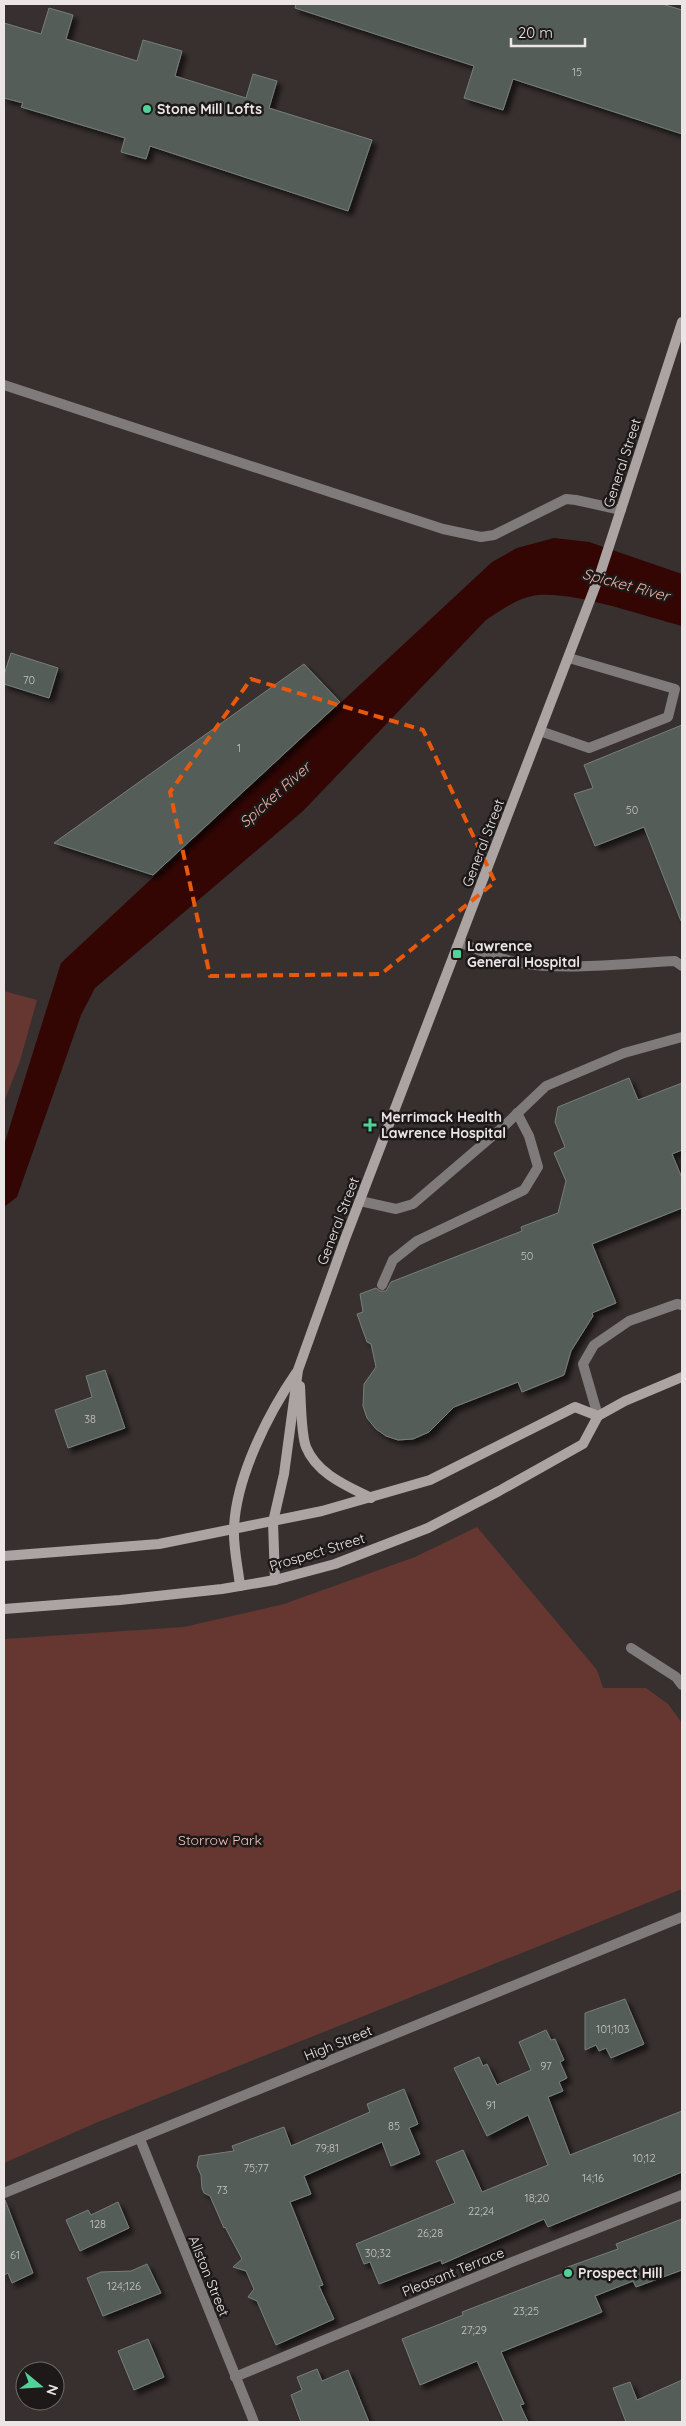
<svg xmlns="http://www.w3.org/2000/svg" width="686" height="2426" font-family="Quicksand,sans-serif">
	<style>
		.green { fill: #663731 }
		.water { fill: #330604 }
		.building { fill: #555d58; stroke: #777f7a; filter: url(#shadow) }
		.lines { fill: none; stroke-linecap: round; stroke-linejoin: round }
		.lane { stroke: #7f7b7a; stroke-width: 10 }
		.street { stroke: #7f7b7a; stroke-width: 10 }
		.secondary { stroke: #aba4a3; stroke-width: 10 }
		.marked { fill: none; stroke: #e8590c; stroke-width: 4; stroke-dasharray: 10 6; stroke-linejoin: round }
		.poi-dot { fill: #50d398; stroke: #1c1918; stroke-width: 2 }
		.labels { text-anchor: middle; stroke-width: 5; stroke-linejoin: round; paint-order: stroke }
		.number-label { font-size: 11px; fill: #c6c4c2 }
		.poi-label { font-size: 14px; font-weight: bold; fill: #ebe6e5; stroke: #1c1918; text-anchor: start }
		.street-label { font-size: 14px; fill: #ebe6e5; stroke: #1c1918 }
		.park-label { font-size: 14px; fill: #f5c1b8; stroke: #1c1918 }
		.water-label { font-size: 15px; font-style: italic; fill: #f4b0a6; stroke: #1c1918 }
	</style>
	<defs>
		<filter id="shadow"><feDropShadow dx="4.5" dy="4.5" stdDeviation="2.5" flood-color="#0009"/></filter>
	</defs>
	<rect width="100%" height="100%" fill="#37302e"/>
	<g class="green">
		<polygon points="4,991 37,1000 20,1061 4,1102"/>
		<polygon points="477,1527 597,1670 603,1688 646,1688 668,1704 682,1723 682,1889 98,2122 4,2163 4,1639 184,1627 284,1604 415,1557"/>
	</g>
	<path class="water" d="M554 538 589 542 682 574V626C643 616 578 592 538 595 519 597 501 610 486 620L303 811 95 988 81 1015 17 1197 4 1207V1145L61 963 492 562 517 548Z"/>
	<g class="building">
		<polygon points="296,4 662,4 682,10 682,134 513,79 503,110 464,98 474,66 295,8"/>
		<polygon points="49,8 73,15 66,39 137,61 143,40 182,51 175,76 246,98 253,74 277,81 269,108 372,140 348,211 150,146 146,159 121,152 125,138 21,107 23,103 4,98 4,23 41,34"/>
		<polygon points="11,653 58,668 49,698 4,684 4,675"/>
		<polygon points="304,664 340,702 153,875 54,843"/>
		<polygon points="682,725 682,920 681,921 644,827 595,846 574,794 593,788 584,765"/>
		<polygon points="629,1078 638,1100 682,1083 682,1150 672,1154 682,1178 682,1208 592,1244 616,1303 592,1313 593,1316 571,1351 564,1375 522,1392 518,1382 454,1407 429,1432 413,1439 398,1440 386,1436 376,1429 367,1418 363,1406 364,1384 376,1367 371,1344 367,1342 357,1314 363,1312 360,1294 376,1288 380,1291 386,1291 391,1282 522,1231 521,1227 558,1213 566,1181 554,1153 565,1147 555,1122 558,1107"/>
		<polygon points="105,1370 125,1428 68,1448 55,1410 92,1397 86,1376"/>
		<polygon points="625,1999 644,2044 611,2058 606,2048 599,2051 596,2045 585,2050 585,2013"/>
		<polygon points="546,2030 551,2040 555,2039 564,2060 560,2062 567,2078 559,2082 563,2091 548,2097 570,2155 682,2111 682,2172 548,2227 544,2219 442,2264 441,2260 379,2284 370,2262 364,2264 356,2244 455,2203 436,2161 463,2150 482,2192 548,2165 528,2115 487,2136 454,2068 479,2057 483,2066 487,2064 497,2085 531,2070 519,2042"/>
		<polygon points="404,2089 418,2124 409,2128 420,2154 391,2166 382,2142 304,2176 311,2194 290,2202 323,2285 319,2286 334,2319 276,2345 257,2301 248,2297 254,2289 246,2271 233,2267 242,2259 225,2227 224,2228 210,2196 204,2193 202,2188 201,2175 197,2166 199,2156 234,2151 232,2146 284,2127 291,2146 370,2112 367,2104"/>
		<polygon points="5,2200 33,2273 12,2283 8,2273 4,2275"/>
		<polygon points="118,2202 129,2228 80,2251 66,2220 88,2210 91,2215"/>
		<polygon points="682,2219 682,2270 636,2287 633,2281 595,2296 602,2312 501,2352 524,2404 520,2405 528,2422 504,2422 477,2361 420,2385 402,2339 463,2315 462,2312 567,2272 565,2268 618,2249 616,2244"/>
		<polygon points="147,2264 161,2293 103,2316 87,2278 101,2272 131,2271"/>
		<polygon points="148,2339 164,2377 134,2390 118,2351"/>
		<polygon points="317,2369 322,2381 348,2370 369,2422 301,2422 291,2395 302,2390 297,2377"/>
		<polygon points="682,2380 682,2422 626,2422 613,2388 630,2382 637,2400"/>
	</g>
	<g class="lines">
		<g class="lane">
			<polyline points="540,731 589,748 668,717 675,689 569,658"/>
			<path d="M459 942C480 951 499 959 521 963 565 971 629 963 675 961L682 966"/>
			<polyline points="360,1201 396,1209 413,1204 503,1127 546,1086 624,1053 682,1037"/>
			<polyline points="382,1285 393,1260 417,1241 524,1190 538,1167 529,1136 517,1113"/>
			<polyline points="598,1416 583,1364 594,1345 629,1321 677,1304 682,1305"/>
		</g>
		<g class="street">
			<polyline points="4,385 443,529 481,537 494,535 566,499 576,500 621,510"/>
			<polyline points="631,1648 676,1677 682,1685"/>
			<polyline points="140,2139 254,2422"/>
			<polyline points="4,2193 682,1917"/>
			<polyline points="235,2377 512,2262 682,2195"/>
		</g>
		<g class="secondary">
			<path d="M300 1386C301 1401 301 1434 306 1447 317 1474 347 1486 371 1498"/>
			<polyline points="4,1556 159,1544 322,1511 430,1480 575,1407 598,1416"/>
			<polyline points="275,1580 273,1522 284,1474 298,1370 345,1239 600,574 682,322"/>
			<path d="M240 1586C238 1567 233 1547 234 1528 236 1477 268 1414 296 1373"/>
			<polyline points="4,1609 120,1600 222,1589 275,1580 335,1564 428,1528 499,1491 583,1444 598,1416 625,1401 682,1377"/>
		</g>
	</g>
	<path class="marked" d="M251 679 423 730 495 882 381 974 210 976 170 792Z"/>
	<g class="poi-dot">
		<circle cx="147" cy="109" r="5"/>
		<rect x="452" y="949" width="10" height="10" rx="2.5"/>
		<path d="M367.5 1117.5h5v5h5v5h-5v5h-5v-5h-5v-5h5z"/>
		<circle cx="568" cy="2273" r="5"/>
	</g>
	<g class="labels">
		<g class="number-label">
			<text x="577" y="76">15</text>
			<text x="29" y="684">70</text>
			<text x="239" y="752">1</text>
			<text x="632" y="814">50</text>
			<text x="527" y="1260">50</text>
			<text x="90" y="1423">38</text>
			<text x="613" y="2033">101;103</text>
			<text x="546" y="2070">97</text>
			<text x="491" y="2109">91</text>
			<text x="394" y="2130">85</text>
			<text x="327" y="2152">79;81</text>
			<text x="644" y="2162">10;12</text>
			<text x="256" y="2172">75;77</text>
			<text x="593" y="2182">14;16</text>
			<text x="222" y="2194">73</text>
			<text x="537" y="2202">18;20</text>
			<text x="481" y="2215">22;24</text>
			<text x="98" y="2228">128</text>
			<text x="430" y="2237">26;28</text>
			<text x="378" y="2257">30;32</text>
			<text x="15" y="2259">61</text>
			<text x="124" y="2290">124;126</text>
			<text x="526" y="2315">23;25</text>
			<text x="474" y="2334">27;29</text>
		</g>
		<g class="poi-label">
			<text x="157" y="114">Stone Mill Lofts</text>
			<text x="467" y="951">Lawrence<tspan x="467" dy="16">General Hospital</tspan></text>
			<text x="381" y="1122">Merrimack Health<tspan x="381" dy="16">Lawrence Hospital</tspan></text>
			<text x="578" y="2278">Prospect Hill</text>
		</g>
		<g class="street-label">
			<text transform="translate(622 463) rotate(-72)" y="5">General Street</text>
			<text transform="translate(483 843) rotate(-69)" y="5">General Street</text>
			<text transform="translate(338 1221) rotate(-69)" y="5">General Street</text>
			<text transform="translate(317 1552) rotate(-17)" y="5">Prospect Street</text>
			<text transform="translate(338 2043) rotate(-22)" y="5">High Street</text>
			<text transform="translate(453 2272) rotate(-22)" y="5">Pleasant Terrace</text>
			<text transform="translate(209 2276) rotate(68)" y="5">Allston Street</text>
		</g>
		<g class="park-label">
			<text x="220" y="1845">Storrow Park</text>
		</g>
		<g class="water-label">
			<text transform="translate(626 585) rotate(15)" y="5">Spicket River</text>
			<text transform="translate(275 795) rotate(-42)" y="5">Spicket River</text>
		</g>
	</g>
	<rect width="686" height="2426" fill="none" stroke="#ebe6e5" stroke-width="10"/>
	<g transform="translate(40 2386) rotate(108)"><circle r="24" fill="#1c1918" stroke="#6f6b6a"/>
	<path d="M0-4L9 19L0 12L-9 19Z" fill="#50d398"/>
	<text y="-8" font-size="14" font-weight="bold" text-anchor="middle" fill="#ebe6e5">N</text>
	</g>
	<path d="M511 38v8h74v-8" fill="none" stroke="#ebe6e5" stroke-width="2.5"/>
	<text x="518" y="38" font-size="15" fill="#ebe6e5" stroke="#1c1918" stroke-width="4" paint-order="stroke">20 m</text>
</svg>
